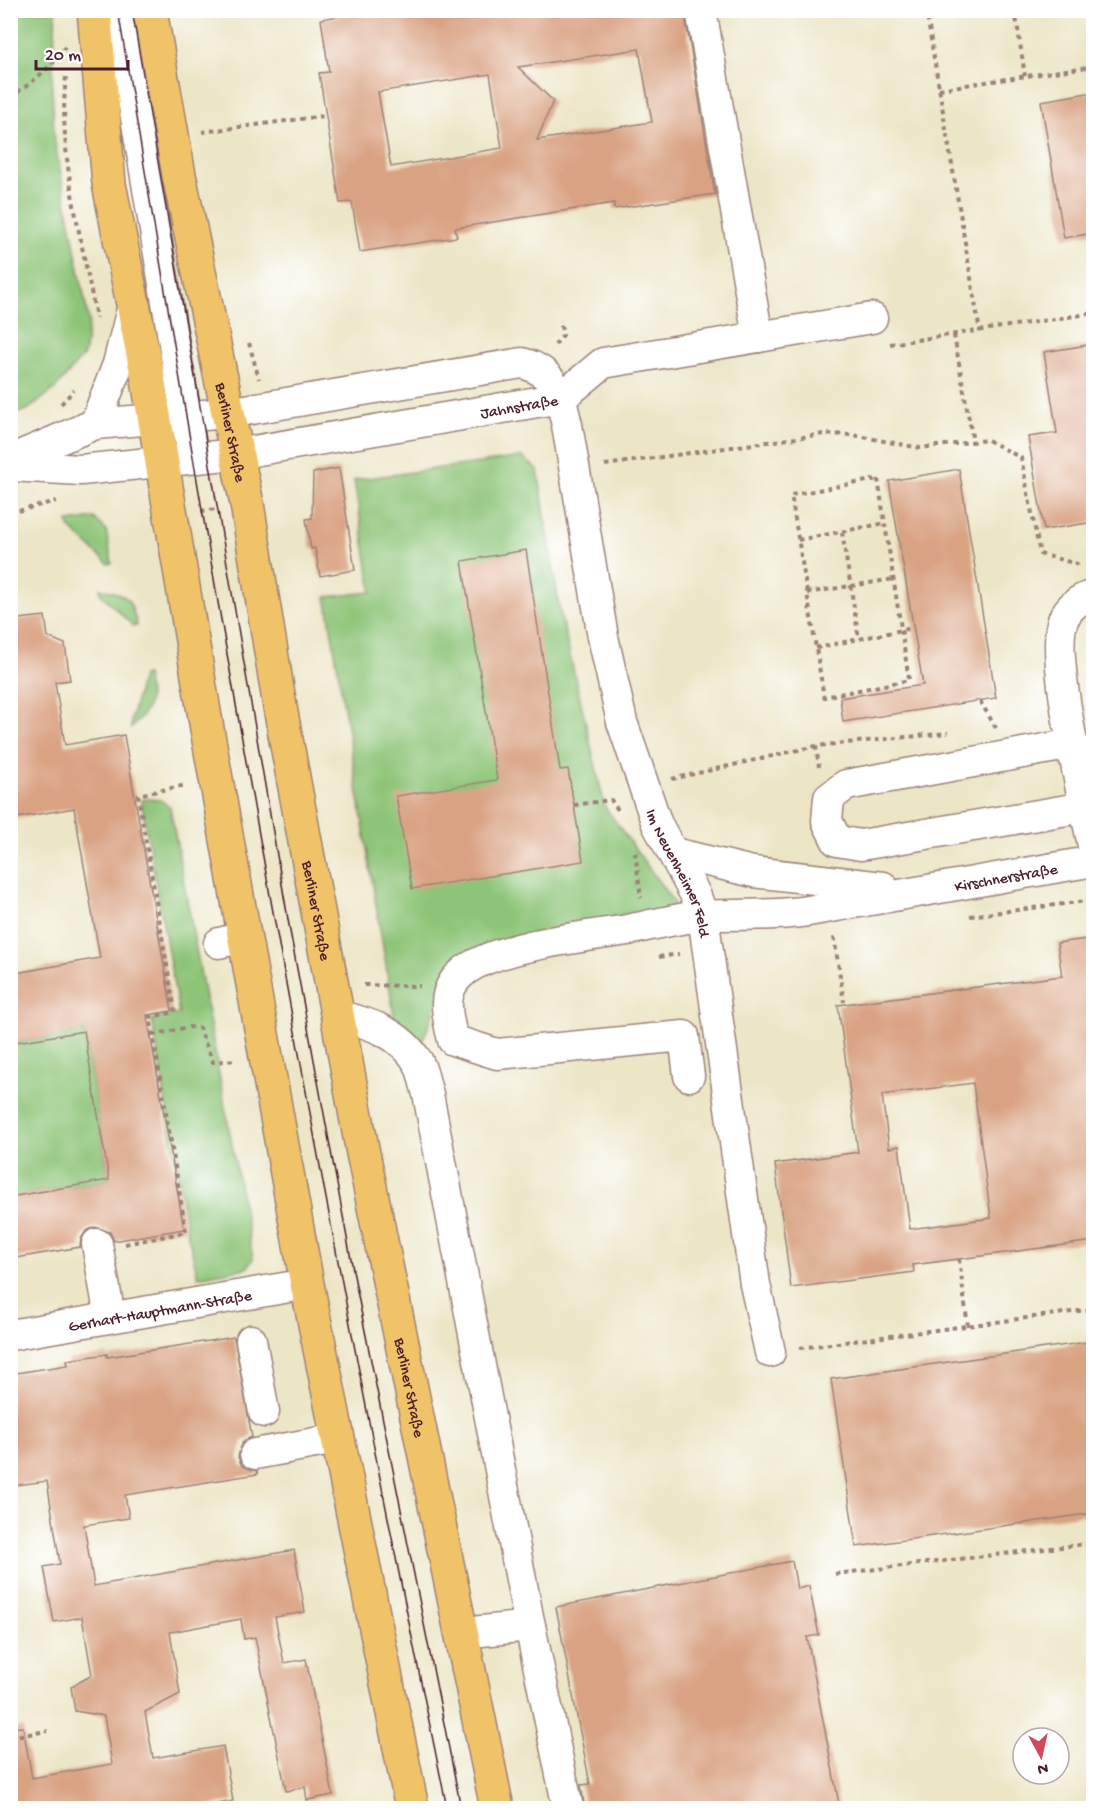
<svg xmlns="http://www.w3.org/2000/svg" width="1104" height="1819" font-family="'Gochi Hand',sans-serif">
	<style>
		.green { fill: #8dc477; stroke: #6c7251; stroke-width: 1.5 }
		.building { fill: #d9a282; fill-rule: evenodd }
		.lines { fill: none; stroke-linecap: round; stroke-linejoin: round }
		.minor-casing { stroke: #9b8278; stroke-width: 33 }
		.major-casing { stroke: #9b8278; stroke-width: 36 }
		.path { stroke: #9b8278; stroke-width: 4; stroke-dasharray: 4.5 4.5; stroke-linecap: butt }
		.minor { stroke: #fff; stroke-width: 30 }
		.major { stroke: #f1c369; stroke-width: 33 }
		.tram { stroke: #4a1f2b; stroke-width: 1.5 }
		.labels { text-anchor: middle; stroke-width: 4.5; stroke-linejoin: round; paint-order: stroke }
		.street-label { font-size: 16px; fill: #4a1f2b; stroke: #fff }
	</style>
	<rect width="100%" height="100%" fill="#fff"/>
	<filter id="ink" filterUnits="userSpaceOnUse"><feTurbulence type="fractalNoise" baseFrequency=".0167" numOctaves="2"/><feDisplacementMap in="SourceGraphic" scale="12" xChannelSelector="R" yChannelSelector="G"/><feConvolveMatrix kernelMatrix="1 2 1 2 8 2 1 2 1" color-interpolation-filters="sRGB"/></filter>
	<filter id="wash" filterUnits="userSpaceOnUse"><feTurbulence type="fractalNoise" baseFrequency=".008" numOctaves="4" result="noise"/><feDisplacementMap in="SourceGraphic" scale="24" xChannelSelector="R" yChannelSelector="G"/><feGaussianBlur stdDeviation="1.35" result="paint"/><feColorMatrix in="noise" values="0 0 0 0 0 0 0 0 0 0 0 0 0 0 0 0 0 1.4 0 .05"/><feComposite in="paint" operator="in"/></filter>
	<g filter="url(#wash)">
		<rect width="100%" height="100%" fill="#ece5c6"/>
		<g class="green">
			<polygon points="11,10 56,11 52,86 54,138 89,322 84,355 55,389 27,410 11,415"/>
			<polygon points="522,457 538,470 560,612 605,807 674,903 670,915 573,933 441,994 417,1055 401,1058 326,597 372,592 354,480"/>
			<polygon points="94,518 106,530 112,563 108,564 69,527 68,522"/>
			<path d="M100 588C129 596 130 596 137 626H133L100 593Z"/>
			<path d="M146 675C151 704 152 707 131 728V720L142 676Z"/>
			<polygon points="150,799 160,800 170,807 253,1259 247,1268 198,1277 187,1231 152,1019 179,1014 141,800"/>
			<polygon points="84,1031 109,1180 11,1197 11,1043"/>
		</g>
		<g id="blocks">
			<g class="building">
				<path d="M375 10H684L715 194 614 209V203L455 228 457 237 360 252 352 202 340 203 319 73 329 72 321 19ZM639 49 652 122 537 140 553 101 518 67ZM490 74 502 148 391 167 378 92Z"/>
				<polygon points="1094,92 1094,233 1064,238 1041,101"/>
				<polygon points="1094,344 1094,522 1044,530 1028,437 1057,433 1044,352"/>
				<polygon points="339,468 355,570 320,576 315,548 311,549 306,519 312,518 313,473"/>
				<polygon points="959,469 996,698 843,722 840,698 923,685 889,481"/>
				<polygon points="526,550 560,770 568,769 583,861 412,889 396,796 497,780 462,561"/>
				<polygon points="45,616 48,637 65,644 70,680 55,682 65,745 124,735 172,1011 147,1015 184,1229 114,1241 110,1232 95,1227 86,1231 81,1239 80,1247 10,1259 10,1197 109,1180 84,1031 10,1043 10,974 100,958 74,808 10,819 10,620"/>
				<path d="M1094 938V1241L913 1265 914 1272 791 1288 775 1164 858 1152 838 1005 1062 976 1057 943ZM973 1083 991 1218 910 1229 899 1146 889 1148 882 1095Z"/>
				<polygon points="234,1337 252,1437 243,1441 238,1457 242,1466 257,1471 258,1474 125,1495 129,1518 84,1525 94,1586 294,1550 305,1612 275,1617 284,1663 306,1659 333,1795 307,1800 305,1787 286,1791 255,1637 244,1639 241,1619 170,1632 180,1694 145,1712 153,1758 223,1746 233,1801 192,1809 10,1809 10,1728 23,1727 32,1778 112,1764 104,1716 75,1711 71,1687 92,1675 82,1617 54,1622 44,1567 60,1564 47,1481 10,1486 10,1374 68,1365 67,1360 107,1354 107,1357"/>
				<polygon points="1094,1341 1094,1513 856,1547 831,1379"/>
				<polygon points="792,1561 797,1589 809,1586 819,1635 807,1637 840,1809 585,1809 581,1785 590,1784 556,1607"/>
			</g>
		</g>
	</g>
	<g filter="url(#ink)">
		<use href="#blocks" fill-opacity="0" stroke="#9b8278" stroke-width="1.5"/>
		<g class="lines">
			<defs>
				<g id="minor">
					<polyline points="118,10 190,439"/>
					<polyline points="701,10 758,337"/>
					<polyline points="561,398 603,363 872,318"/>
					<polyline points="95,424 118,364 133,305"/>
					<path id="s1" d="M10 460 95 424 228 413 522 363C555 371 560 395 567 425L603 637 622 722 657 824 695 894 703 916 755 1284 770 1352"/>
					<path id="s2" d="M10 466 81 470 236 454 561 398"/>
					<path d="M1094 595C1079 599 1069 606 1063 620 1049 654 1085 807 1094 850"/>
					<polyline points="1073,744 846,785 829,798 827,821 837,841 861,845 1085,807"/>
					<polyline points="674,853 753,872 883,887"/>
					<polyline points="219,943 244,937"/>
					<path d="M339 1016C370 1023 400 1033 418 1062 423 1071 425 1085 428 1094L528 1616 568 1808"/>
					<path id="s3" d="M689 1076 684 1036 497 1054 453 1040C447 1016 440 991 462 973 493 946 585 937 627 930 652 925 678 918 703 916 738 913 773 917 808 911 903 895 998 877 1094 861"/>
					<polyline points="97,1244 110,1317"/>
					<path id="s4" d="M10 1335 307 1284"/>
					<polyline points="251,1340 264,1412"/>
					<polyline points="255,1454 337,1439"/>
					<polyline points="462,1633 530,1626"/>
				</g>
				<g id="major">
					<polyline points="94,10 109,184 147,374 207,729 307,1284 412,1808"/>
					<path id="s5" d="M150 10 179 175 247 504 280 707 362 1148 497 1808"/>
				</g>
			</defs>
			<use href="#minor" class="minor-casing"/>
			<use href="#major" class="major-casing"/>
			<g class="path">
				<polyline points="926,10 980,332"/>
				<polyline points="1015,10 1025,76"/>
				<path d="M66 77C57 154 83 242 96 318"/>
				<polyline points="939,89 1094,66"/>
				<path d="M10 98C32 82 50 69 65 47"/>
				<polyline points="202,132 324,116"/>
				<polyline points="954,335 973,442"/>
				<polyline points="249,343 259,379"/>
				<polyline points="890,344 1094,313"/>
				<polyline points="555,345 563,335 560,321"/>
				<polyline points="61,404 74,390"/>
				<polyline points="605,465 824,434 853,435 920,448 988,440 1021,458 1040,554 1077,564 1079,569"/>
				<polygon points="878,479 909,680 824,697 791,495"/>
				<polyline points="201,511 217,509"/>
				<polyline points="10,513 56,501"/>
				<polyline points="842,532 859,639"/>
				<polyline points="798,540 886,523"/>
				<polyline points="807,593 894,579"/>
				<polyline points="816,648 912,628"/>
				<polyline points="980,701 996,728"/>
				<polyline points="816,746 819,767"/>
				<polyline points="672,779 816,746 948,733"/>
				<polyline points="574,805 611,800 618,810"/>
				<polyline points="635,852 641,898"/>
				<polyline points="970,916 1094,900"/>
				<polyline points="834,937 844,1002"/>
				<polyline points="659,957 679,954"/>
				<polyline points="364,985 420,986"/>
				<polyline points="153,1035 189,1027 199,1028 213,1062 236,1060"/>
				<polyline points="125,1244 186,1232 150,1017 175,1012 138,795 186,785"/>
				<polyline points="959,1259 968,1327"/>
				<polyline points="800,1348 1094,1309"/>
				<polyline points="835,1574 1094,1543"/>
				<polyline points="10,1737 48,1731"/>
			</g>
			<use href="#minor" class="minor"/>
			<use href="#major" class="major"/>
			<g class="tram">
				<path d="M118 10C152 210 184 409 219 608 289 1010 364 1410 447 1808"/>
				<polyline points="132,10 290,931 356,1286 461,1808"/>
			</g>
		</g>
	</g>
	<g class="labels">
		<g class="street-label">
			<text dy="6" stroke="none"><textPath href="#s2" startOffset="514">Jahnstraße</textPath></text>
			<text dy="6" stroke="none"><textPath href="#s5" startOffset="430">Berliner Straße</textPath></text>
			<text dy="6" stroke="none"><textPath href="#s1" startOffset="1070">Im Neuenheimer Feld</textPath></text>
			<text dy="6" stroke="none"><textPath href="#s3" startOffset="902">Kirschnerstraße</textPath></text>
			<text dy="6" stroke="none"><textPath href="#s5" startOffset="916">Berliner Straße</textPath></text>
			<text dy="6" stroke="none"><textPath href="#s4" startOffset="152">Gerhart-Hauptmann-Straße</textPath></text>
			<text dy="6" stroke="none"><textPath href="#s5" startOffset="1402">Berliner Straße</textPath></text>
		</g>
	</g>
	<rect width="1104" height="1819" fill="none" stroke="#fff" stroke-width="36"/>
	<g transform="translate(1041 1756) rotate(172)"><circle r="28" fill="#ffffff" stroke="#b7a5aa" stroke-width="1.5"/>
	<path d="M0-4.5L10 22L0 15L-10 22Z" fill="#d1495b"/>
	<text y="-9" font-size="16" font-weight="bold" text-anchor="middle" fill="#4a1f2b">N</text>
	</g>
	<path d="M36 60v9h92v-9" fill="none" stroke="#4a1f2b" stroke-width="3"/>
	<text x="45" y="60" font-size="18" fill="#4a1f2b" stroke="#ffffff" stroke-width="4.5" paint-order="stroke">20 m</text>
</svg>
